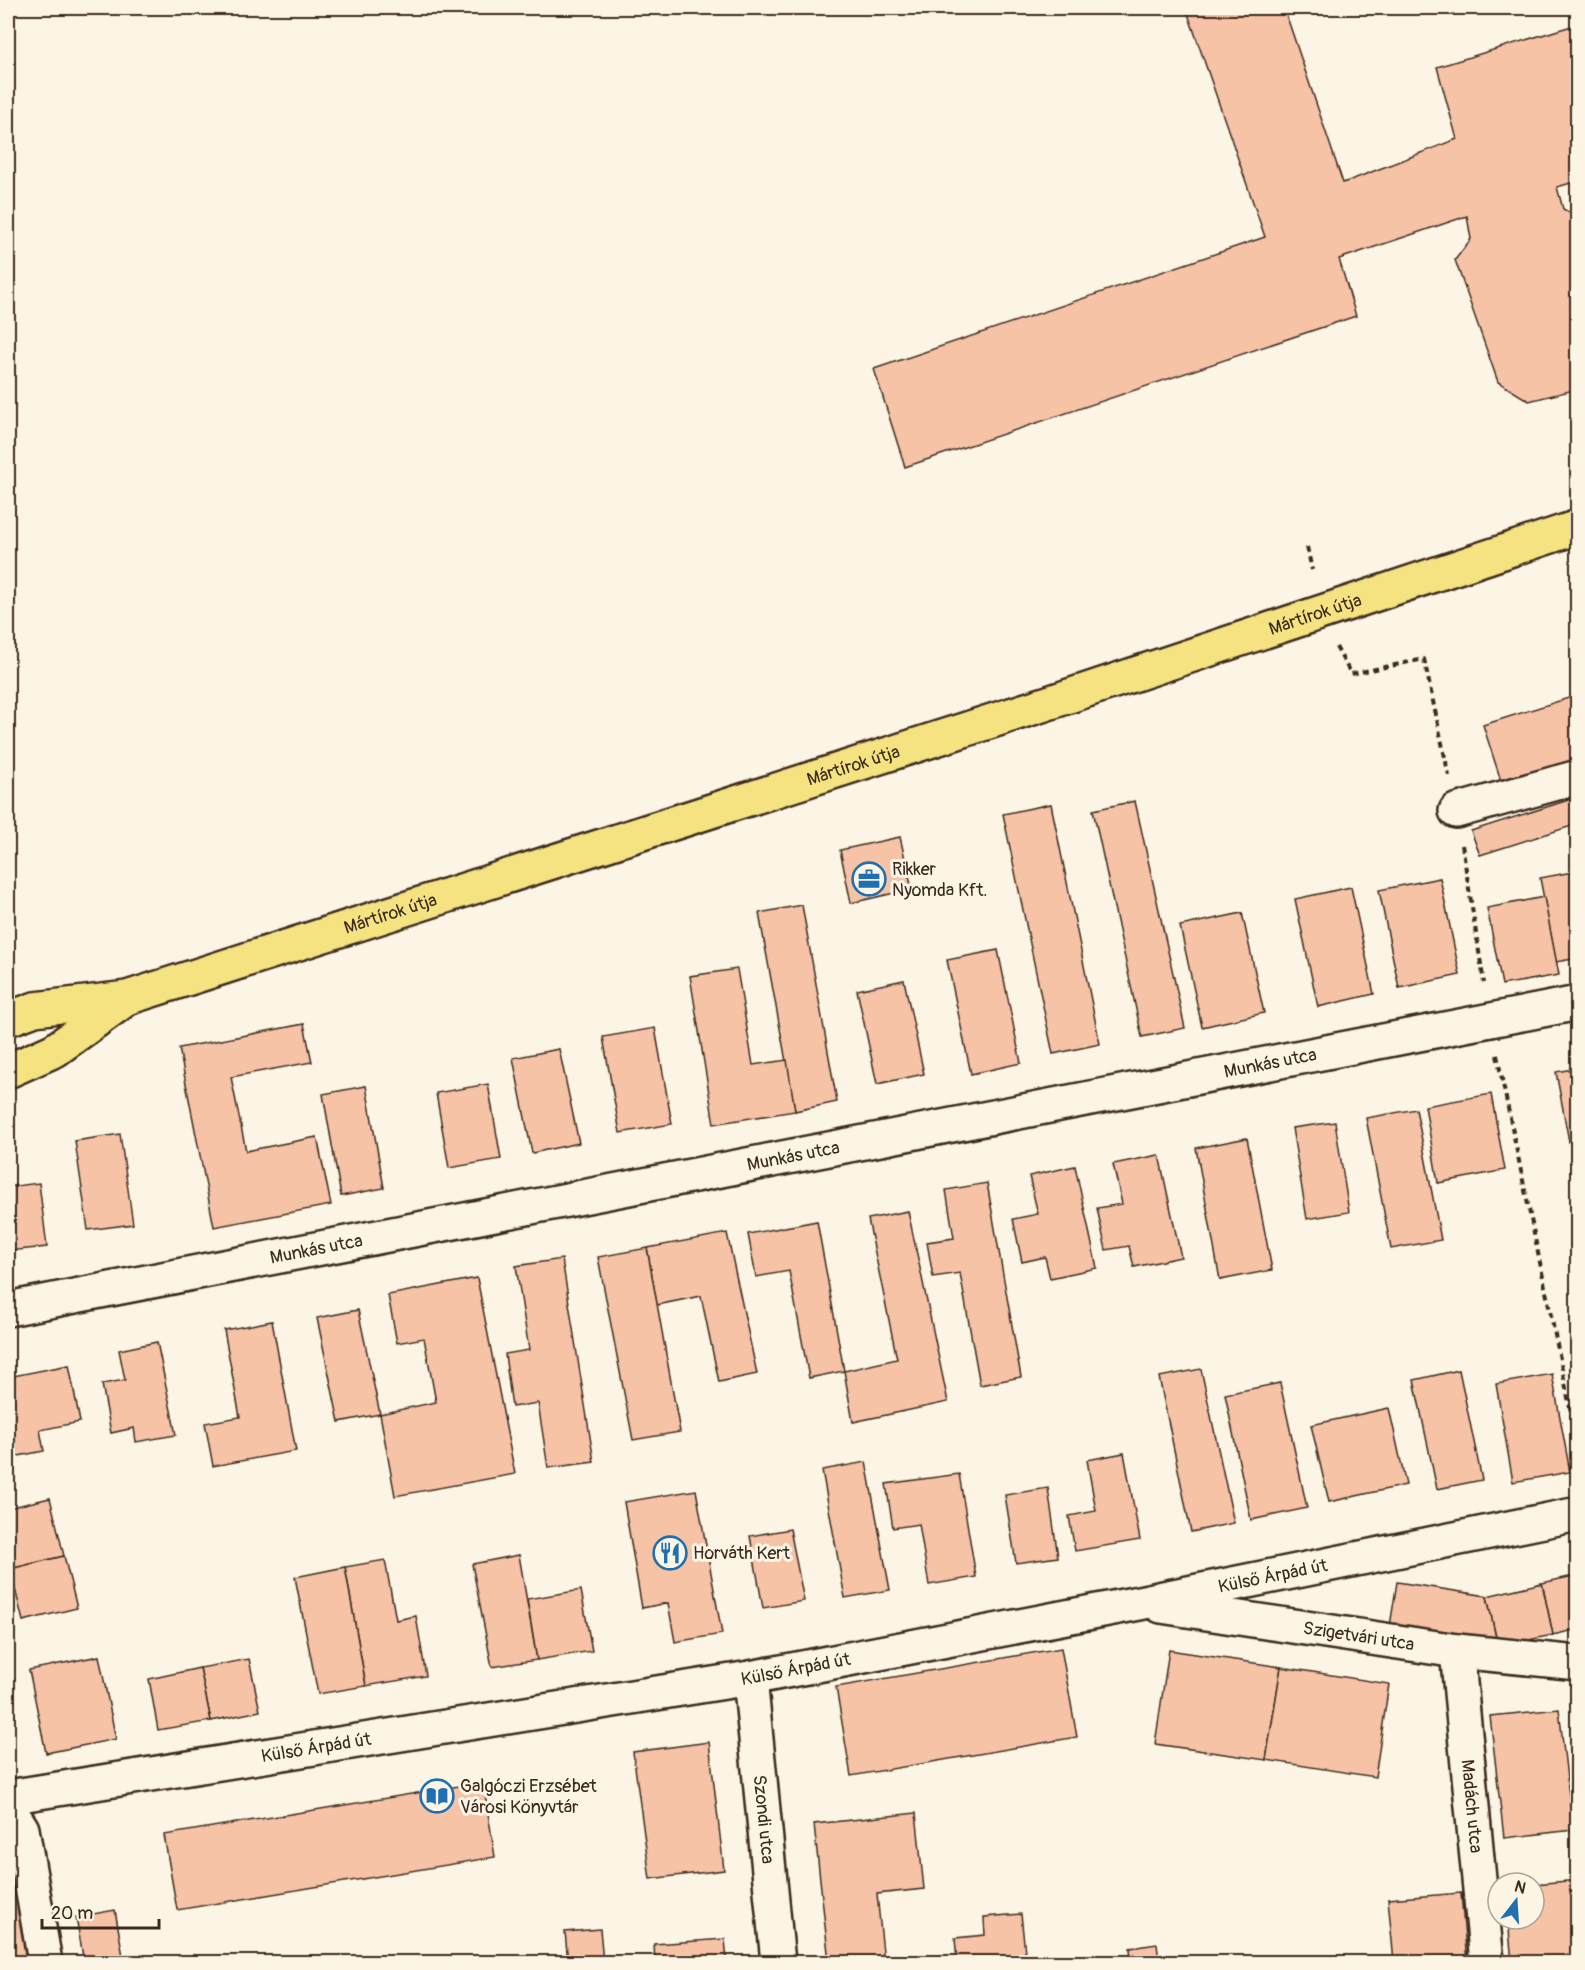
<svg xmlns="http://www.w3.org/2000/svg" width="1585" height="1970" font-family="Pangolin,sans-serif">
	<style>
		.building { fill: #f6c3a6; stroke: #3b2a1e; stroke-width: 1.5 }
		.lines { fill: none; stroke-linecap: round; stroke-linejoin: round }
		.minor-casing { stroke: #3b2a1e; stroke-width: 38 }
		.major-casing { stroke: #3b2a1e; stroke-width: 38 }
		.path { stroke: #3b2a1e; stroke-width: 4; stroke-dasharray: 6 4.5; stroke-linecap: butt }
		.minor { stroke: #fcf5e5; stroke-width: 33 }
		.major { stroke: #f5e382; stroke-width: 33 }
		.labels { text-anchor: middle; stroke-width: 6; stroke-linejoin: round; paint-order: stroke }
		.street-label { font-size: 18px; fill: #3b2a1e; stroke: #fcf5e5 }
		.poi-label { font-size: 18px; fill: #3b2a1e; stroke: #fcf5e5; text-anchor: start }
	</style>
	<rect width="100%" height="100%" fill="#fcf5e5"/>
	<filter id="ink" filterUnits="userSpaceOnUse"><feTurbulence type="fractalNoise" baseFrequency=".0167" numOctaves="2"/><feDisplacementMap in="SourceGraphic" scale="12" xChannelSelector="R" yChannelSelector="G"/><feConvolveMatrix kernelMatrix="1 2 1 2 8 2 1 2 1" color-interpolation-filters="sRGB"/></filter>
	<g filter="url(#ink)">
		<g class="building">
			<polygon points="1186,8 1284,8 1343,183 1457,139 1437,67 1578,24 1578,181 1557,187 1563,209 1578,217 1578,389 1529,401 1498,382 1455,260 1471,239 1467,216 1339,259 1356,316 905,467 874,369 1265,237"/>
			<polygon points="1578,695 1578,760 1502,784 1483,725"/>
			<polygon points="1578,797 1578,824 1480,855 1471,831"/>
			<polygon points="1135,801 1185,1028 1142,1037 1093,810"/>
			<polygon points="1051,804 1100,1044 1053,1054 1003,814"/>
			<polygon points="900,837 912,889 851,903 840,850"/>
			<polygon points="1578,871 1578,958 1556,962 1540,878"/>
			<polygon points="1440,878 1460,975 1399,988 1379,890"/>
			<polygon points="1351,887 1374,994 1318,1007 1295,899"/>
			<polygon points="1544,897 1559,975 1502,985 1487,908"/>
			<polygon points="802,905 837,1102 795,1111 759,913"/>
			<polygon points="1242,913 1264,1013 1202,1027 1180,926"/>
			<polygon points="998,950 1021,1063 971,1074 947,960"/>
			<polygon points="737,969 753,1065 787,1060 795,1111 714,1124 690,976"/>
			<polygon points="904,980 924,1074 877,1084 857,990"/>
			<polygon points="304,1024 312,1062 231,1077 246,1151 317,1137 331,1205 214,1227 179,1048"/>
			<polygon points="655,1028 672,1124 620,1133 603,1037"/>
			<polygon points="559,1049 579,1143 532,1153 513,1058"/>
			<polygon points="1578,1068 1578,1146 1570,1147 1556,1072"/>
			<polygon points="488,1084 501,1159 449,1168 436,1093"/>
			<polygon points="366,1086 384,1188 341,1196 323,1094"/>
			<polygon points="1491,1094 1505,1170 1438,1183 1425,1106"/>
			<polygon points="1416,1109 1441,1240 1391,1249 1366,1118"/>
			<polygon points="1335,1122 1349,1212 1307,1219 1292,1128"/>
			<polygon points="120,1134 133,1224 88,1230 75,1141"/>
			<polygon points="1247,1138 1272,1270 1220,1280 1196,1148"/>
			<polygon points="1159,1155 1181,1257 1134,1267 1129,1246 1106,1250 1097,1208 1122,1204 1113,1164"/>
			<polygon points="1075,1166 1097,1268 1050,1278 1045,1257 1022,1262 1013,1219 1038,1214 1029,1176"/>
			<polygon points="39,1183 47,1247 8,1251 8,1184 8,1187"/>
			<polygon points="987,1183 1021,1377 980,1385 960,1273 933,1277 927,1242 954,1238 946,1190"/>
			<polygon points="908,1211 948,1402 853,1422 844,1371 897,1359 868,1219"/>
			<polygon points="817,1221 844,1371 809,1378 789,1271 756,1277 748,1234"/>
			<polygon points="727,1233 757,1374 719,1382 701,1296 657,1305 647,1248"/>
			<polygon points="647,1248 680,1432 633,1440 598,1257"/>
			<polygon points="562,1259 594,1462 548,1468 538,1403 512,1407 505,1354 529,1350 516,1266"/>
			<polygon points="477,1278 515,1474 395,1496 380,1414 436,1402 424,1338 397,1343 388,1295"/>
			<polygon points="358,1310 380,1414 339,1422 317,1318"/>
			<polygon points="272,1321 296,1451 213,1466 205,1423 240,1417 224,1330"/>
			<polygon points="157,1342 176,1435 136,1442 134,1428 111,1433 102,1384 125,1380 119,1350"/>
			<polygon points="69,1365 80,1422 40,1430 44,1451 8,1458 8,1377"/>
			<polygon points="1201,1369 1234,1523 1191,1532 1159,1377"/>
			<polygon points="1459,1370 1482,1480 1437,1489 1414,1380"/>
			<polygon points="1552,1374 1570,1472 1513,1482 1496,1384"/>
			<polygon points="1280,1383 1307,1508 1251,1520 1225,1394"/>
			<polygon points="1389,1408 1406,1485 1329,1502 1311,1425"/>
			<polygon points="1124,1453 1140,1540 1075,1551 1069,1516 1096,1511 1087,1460"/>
			<polygon points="866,1462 890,1590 845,1598 822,1470"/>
			<polygon points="959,1474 976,1577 929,1585 919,1524 893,1528 886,1484"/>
			<polygon points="1048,1488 1058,1557 1016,1563 1005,1495"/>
			<polygon points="696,1490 722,1634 675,1642 668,1603 642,1608 624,1502"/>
			<polygon points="50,1498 64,1556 10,1569 8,1560 8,1508"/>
			<polygon points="790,1529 804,1601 763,1608 750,1536"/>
			<polygon points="519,1555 537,1660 492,1667 472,1564"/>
			<polygon points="64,1556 77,1608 23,1621 10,1569"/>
			<polygon points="385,1560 396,1620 416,1616 426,1676 366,1686 345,1567"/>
			<polygon points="345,1567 366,1686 318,1694 295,1577"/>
			<polygon points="1578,1575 1578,1629 1553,1635 1542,1583"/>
			<polygon points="1397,1582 1487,1596 1498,1646 1390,1626"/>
			<polygon points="1542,1583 1553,1635 1498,1646 1487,1596"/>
			<polygon points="581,1590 592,1651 537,1660 527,1599"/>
			<polygon points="1061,1648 1077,1737 851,1776 836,1687"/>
			<polygon points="1169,1650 1281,1667 1266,1760 1155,1744"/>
			<polygon points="99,1656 116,1739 46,1753 29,1670"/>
			<polygon points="249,1659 260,1711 211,1721 200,1668"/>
			<polygon points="1281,1667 1389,1684 1375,1777 1266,1760"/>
			<polygon points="200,1668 211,1721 158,1730 149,1679"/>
			<polygon points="1559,1709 1573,1830 1504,1838 1490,1716"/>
			<polygon points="709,1742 724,1870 650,1879 633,1752"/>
			<polygon points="483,1782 495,1857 177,1910 164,1835"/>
			<polygon points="916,1813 924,1889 877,1894 884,1962 829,1962 814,1824"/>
			<polygon points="15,1871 27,1962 8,1962 8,1872"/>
			<polygon points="1578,1880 1578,1962 1512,1962 1508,1919 1534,1919 1534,1884"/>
			<polygon points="1461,1893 1467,1962 1394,1962 1388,1899"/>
			<polygon points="115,1910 124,1962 84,1962 76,1917"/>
			<polygon points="1021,1914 1026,1962 957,1962 955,1938 985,1935 984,1917"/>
			<polygon points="600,1929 603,1962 568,1962 565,1932"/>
			<polygon points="725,1939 727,1962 655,1962 654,1944"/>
			<polygon points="1157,1944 1159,1962 1131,1962 1130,1948"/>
		</g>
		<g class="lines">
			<defs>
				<g id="minor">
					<polyline points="1456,811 1578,777"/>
					<path id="s1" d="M8 1309 1578 1003"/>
					<path id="s2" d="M1161 1606 1457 1651 1578 1663"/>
					<path id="s3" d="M1457 1651 1487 1962"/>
					<path id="s4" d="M750 1678 778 1962"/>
					<path id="s5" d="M8 1797 750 1678 1139 1603 1578 1514"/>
					<polyline points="8,1807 22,1829 45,1962"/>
				</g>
				<g id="major">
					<path id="s6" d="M8 1019 35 1009 127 998 1045 704 1578 527"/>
					<polyline points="8,1071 55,1050 126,999"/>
				</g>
			</defs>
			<use href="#minor" class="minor-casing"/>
			<use href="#major" class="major-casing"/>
			<g class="path">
				<polyline points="1307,547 1312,570"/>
				<polyline points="1336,647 1351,674 1424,659 1449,776"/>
				<polyline points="1462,845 1484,983"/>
				<polyline points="1497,1055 1578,1446"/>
			</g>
			<use href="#minor" class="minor"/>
			<use href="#major" class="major"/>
		</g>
	</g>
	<defs>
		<symbol id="office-ring" viewBox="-11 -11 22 22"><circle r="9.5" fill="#fcf5e5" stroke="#1f6fb2" stroke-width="1.5"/><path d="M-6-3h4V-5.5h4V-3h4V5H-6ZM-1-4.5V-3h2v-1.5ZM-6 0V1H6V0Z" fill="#1f6fb2"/></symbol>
		<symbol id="restaurant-ring" viewBox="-11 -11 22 22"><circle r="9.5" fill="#fcf5e5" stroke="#1f6fb2" stroke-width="1.5"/><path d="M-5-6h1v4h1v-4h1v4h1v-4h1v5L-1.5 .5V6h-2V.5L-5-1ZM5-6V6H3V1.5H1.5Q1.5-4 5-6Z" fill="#1f6fb2"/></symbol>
		<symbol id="library-ring" viewBox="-11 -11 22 22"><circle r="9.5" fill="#fcf5e5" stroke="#1f6fb2" stroke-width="1.5"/><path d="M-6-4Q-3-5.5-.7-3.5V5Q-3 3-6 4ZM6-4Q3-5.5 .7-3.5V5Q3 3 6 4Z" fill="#1f6fb2"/></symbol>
	</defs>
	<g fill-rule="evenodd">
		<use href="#office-ring" x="850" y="860" width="38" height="38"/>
		<use href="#restaurant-ring" x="651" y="1534" width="38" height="38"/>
		<use href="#library-ring" x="418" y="1777" width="38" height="38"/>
	</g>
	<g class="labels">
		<g class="street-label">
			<text dy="6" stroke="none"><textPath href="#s6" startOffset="1370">Mártírok útja</textPath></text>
			<text dy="6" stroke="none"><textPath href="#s6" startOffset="884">Mártírok útja</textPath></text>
			<text dy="6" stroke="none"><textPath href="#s6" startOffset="398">Mártírok útja</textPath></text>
			<text dy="6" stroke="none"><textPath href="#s1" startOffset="1286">Munkás utca</textPath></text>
			<text dy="6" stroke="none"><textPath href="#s1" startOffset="800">Munkás utca</textPath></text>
			<text dy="6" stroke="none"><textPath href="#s1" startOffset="314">Munkás utca</textPath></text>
			<text dy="6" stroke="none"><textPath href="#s5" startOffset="1284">Külső Árpád út</textPath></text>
			<text dy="6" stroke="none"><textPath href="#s2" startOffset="200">Szigetvári utca</textPath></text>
			<text dy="6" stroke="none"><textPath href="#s5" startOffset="798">Külső Árpád út</textPath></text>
			<text dy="6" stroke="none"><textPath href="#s5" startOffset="312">Külső Árpád út</textPath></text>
			<text dy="6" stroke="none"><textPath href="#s3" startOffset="156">Madách utca</textPath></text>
			<text dy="6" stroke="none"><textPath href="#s4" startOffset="142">Szondi utca</textPath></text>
		</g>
		<g class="poi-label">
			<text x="892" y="875">Rikker<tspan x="892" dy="21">Nyomda Kft.</tspan></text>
			<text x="693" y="1559">Horváth Kert</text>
			<text x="460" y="1792">Galgóczi Erzsébet<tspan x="460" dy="21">Városi Könyvtár</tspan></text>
		</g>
	</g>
	<rect width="1585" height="1970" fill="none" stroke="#fcf5e5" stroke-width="30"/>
	<rect x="15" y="15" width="1555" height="1940" fill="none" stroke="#3b2a1e" stroke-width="2" filter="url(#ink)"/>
	<g transform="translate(1516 1901) rotate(17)"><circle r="28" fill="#fcf5e5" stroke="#afa495" stroke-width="1.5"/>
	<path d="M0-4.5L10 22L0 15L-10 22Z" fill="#1f6fb2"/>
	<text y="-9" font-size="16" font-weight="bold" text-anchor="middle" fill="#3b2a1e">N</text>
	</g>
	<path d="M42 1919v9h117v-9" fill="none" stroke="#3b2a1e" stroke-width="3"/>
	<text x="51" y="1919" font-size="18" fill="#3b2a1e" stroke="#fcf5e5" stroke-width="4.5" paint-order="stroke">20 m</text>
</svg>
